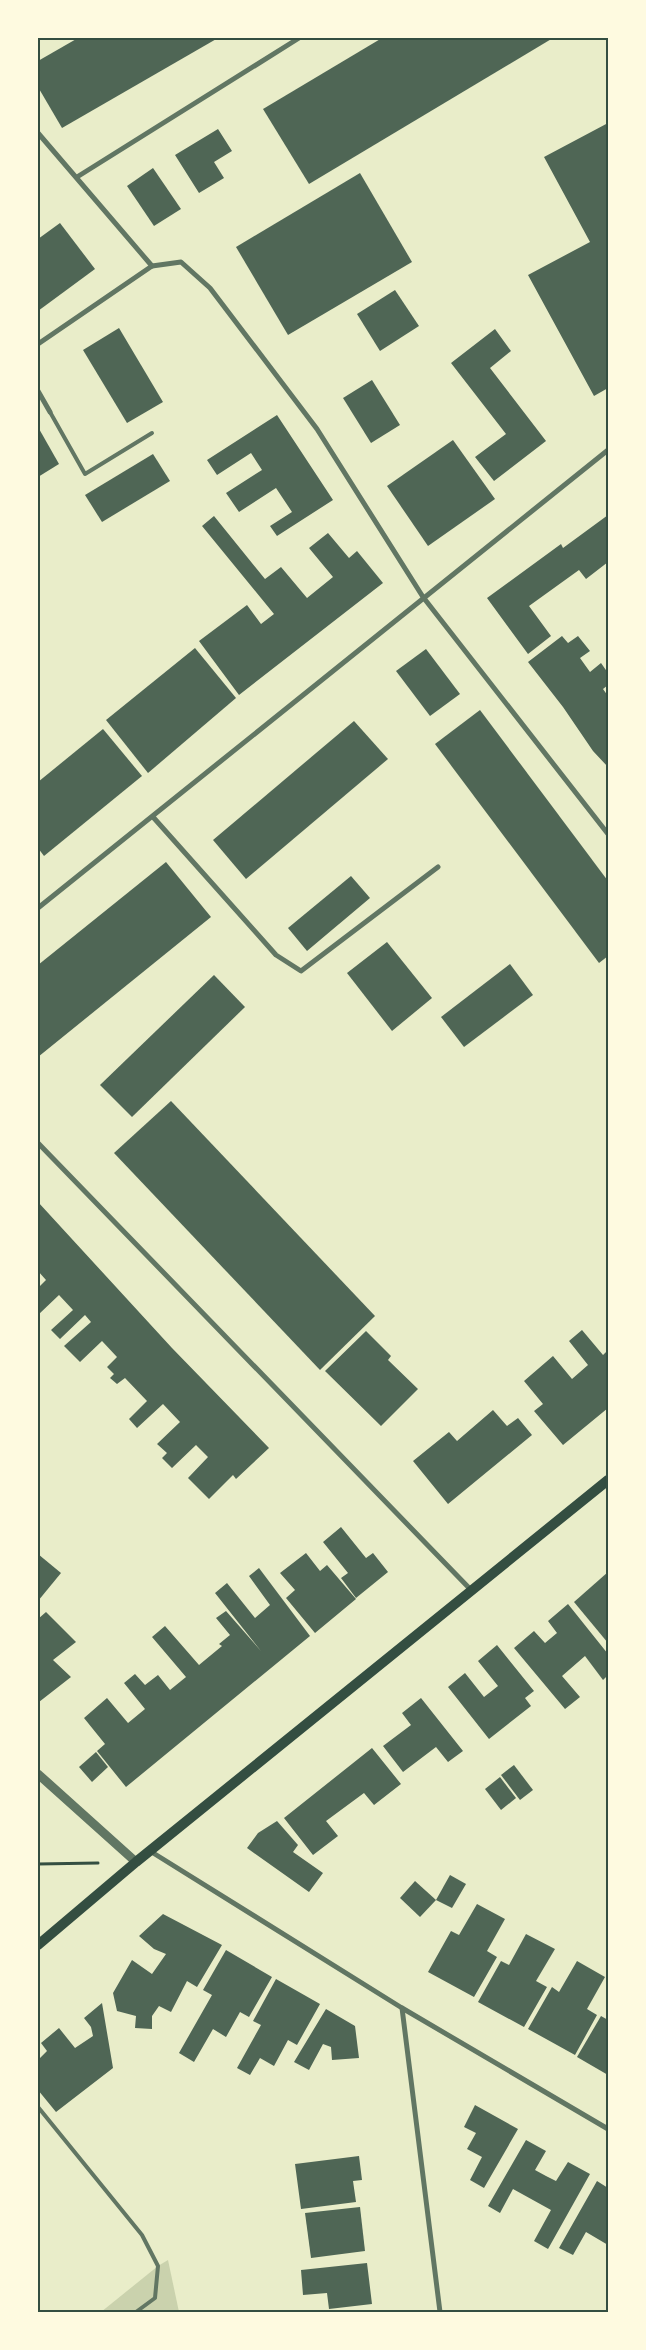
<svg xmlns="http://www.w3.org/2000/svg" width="646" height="2350" font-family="Quicksand,sans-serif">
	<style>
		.green { fill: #cad2ad }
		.building { fill: #4f6655 }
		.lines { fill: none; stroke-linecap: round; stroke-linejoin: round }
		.path { stroke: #344e41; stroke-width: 3 }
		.service { stroke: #617663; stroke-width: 4 }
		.minor { stroke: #617663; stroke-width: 5 }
		.tertiary { stroke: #617663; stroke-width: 9 }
		.secondary { stroke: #344e41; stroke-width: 10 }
		.neatline { fill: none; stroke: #344e41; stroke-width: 2 }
	</style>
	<rect width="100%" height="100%" fill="#e9edc9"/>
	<polygon class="green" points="168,2260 179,2312 101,2312 158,2266"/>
	<g class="building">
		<polygon points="78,38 218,38 62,128 38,87 38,61"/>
		<polygon points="382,38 553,38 309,184 263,109"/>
		<polygon points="608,123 608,388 594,396 528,275 590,242 544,157"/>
		<polygon points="218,129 232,151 214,162 224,178 199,193 175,155"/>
		<polygon points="153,168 181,209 154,226 127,186"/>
		<polygon points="360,173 412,262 288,335 236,247"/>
		<polygon points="60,223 95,269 38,311 38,239"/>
		<polygon points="395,290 419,326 380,351 357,314"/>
		<polygon points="119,328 163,402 127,423 83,350"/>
		<polygon points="495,329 511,351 490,368 546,441 494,481 475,457 506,434 451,363"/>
		<polygon points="372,380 400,425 371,443 343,398"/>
		<polygon points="277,415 333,500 277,536 270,526 292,512 276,488 239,512 226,493 262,470 251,453 217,475 207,460"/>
		<polygon points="38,427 59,464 38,477"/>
		<polygon points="453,440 495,499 428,546 387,486"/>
		<polygon points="153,454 170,481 102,522 85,495"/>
		<polygon points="608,515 608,562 586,579 579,570 529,606 551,636 528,654 487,598 561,544 563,548"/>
		<polygon points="214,516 265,579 281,567 307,598 333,577 309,548 328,533 349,558 357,551 383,583 239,695 199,641 247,605 261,624 274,614 202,526"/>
		<polygon points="562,636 568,643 578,636 590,651 580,658 590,672 601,663 608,673 608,685 603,689 608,696 608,767 593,751 563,707 528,662"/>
		<polygon points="195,648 236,698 148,773 106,720"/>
		<polygon points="426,649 460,694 430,716 396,671"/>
		<polygon points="480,710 608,881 608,956 599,963 435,744"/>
		<polygon points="354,721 388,759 246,879 213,840"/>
		<polygon points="103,729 142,776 44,856 38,848 38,782"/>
		<polygon points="166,862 211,917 38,1057 38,965"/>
		<polygon points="351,876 370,898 307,951 288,928"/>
		<polygon points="387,942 432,998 392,1031 347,973"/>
		<polygon points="510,964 533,995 464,1047 441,1017"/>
		<polygon points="214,975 245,1007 132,1117 100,1085"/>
		<polygon points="171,1101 375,1316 320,1370 114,1153"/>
		<polygon points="38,1202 172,1348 269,1448 236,1479 233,1475 209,1499 188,1478 208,1457 196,1445 172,1468 162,1458 167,1453 157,1444 180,1422 163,1404 137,1428 129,1419 147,1401 125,1378 117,1384 110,1378 114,1374 107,1367 117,1357 102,1341 80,1362 64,1346 91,1322 85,1315 60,1339 51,1330 73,1310 59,1295 38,1315 38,1288 46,1280 38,1271"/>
		<polygon points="582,1330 603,1355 608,1350 608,1408 563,1445 534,1411 543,1404 524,1381 553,1356 572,1379 588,1365 569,1341"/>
		<polygon points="366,1331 391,1356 388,1360 418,1389 381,1426 325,1371"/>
		<polygon points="493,1410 507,1426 518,1418 532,1435 448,1504 413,1461 449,1432 457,1441"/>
		<polygon points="341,1527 366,1558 373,1553 388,1572 356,1598 341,1578 348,1573 323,1542"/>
		<polygon points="306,1553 320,1571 327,1565 356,1599 315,1633 286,1598 295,1590 280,1573"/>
		<polygon points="38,1554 61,1573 38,1601"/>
		<polygon points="259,1568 310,1636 126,1787 97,1751 105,1744 84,1718 107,1698 128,1723 145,1709 124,1683 135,1674 145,1685 158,1675 170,1690 186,1677 152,1637 165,1626 199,1665 222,1646 219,1644 230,1635 216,1618 226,1611 261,1651 215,1593 227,1583 255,1618 270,1605 249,1576"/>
		<polygon points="608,1572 608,1643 574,1602"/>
		<polygon points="568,1604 608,1654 608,1675 603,1680 585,1656 562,1676 580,1697 565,1709 514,1648 534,1631 545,1643 557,1633 548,1621"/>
		<polygon points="46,1612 76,1642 53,1660 71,1677 39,1702 38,1619"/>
		<polygon points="497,1645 534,1691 525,1698 531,1706 489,1739 448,1687 465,1673 484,1697 498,1686 478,1661"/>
		<polygon points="421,1698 463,1751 448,1762 436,1747 403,1772 383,1746 411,1725 402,1713"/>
		<polygon points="372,1748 401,1784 374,1805 364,1793 326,1821 338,1836 313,1855 284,1818"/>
		<polygon points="96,1752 108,1767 92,1782 79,1767"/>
		<polygon points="514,1765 533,1790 520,1800 501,1775"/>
		<polygon points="500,1777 516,1798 501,1810 485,1789"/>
		<polygon points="277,1821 298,1845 293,1852 323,1873 309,1892 247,1848 258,1833"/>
		<polygon points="450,1875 466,1884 452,1908 436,1900"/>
		<polygon points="415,1881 436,1900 420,1917 400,1898"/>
		<polygon points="477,1904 505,1919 487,1951 497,1957 474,1997 428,1972 451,1931 459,1935"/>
		<polygon points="163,1914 222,1945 197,1987 187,1981 171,2012 159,2006 152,2016 152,2029 135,2028 136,2016 117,2011 113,1993 132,1960 152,1974 166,1954 154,1949 139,1936"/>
		<polygon points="526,1934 555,1949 536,1981 547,1987 524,2027 478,2002 501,1961 509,1965"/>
		<polygon points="226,1950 272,1977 249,2017 240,2012 226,2037 213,2029 194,2062 179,2053 212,1995 203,1990"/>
		<polygon points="577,1961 605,1977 587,2009 597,2015 575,2055 528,2029 552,1987 559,1992"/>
		<polygon points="276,1979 320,2004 297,2045 288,2040 274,2066 260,2058 250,2075 237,2068 261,2025 253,2021"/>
		<polygon points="102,2003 113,2068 56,2112 38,2090 38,2060 47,2051 41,2043 59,2028 75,2048 93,2036 91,2027 84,2018"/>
		<polygon points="326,2009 355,2026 359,2058 332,2060 331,2047 323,2044 309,2070 294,2062"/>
		<polygon points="601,2016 608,2020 608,2075 577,2057"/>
		<polygon points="475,2105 518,2129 484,2188 470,2180 482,2157 467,2149 476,2133 464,2127"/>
		<polygon points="526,2140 546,2151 535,2170 546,2176 556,2181 568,2162 590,2174 548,2249 534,2241 551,2210 513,2189 500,2213 488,2206"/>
		<polygon points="359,2156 362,2180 353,2181 356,2202 301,2209 295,2164"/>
		<polygon points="597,2181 608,2188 608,2245 586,2232 573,2255 559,2248"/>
		<polygon points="360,2207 365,2251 311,2258 305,2213"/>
		<polygon points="367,2263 372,2304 329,2309 327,2293 303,2295 301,2270"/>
	</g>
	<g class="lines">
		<polyline class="path" points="38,1864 98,1863"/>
		<g class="service">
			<polyline points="50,412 85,474 152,433"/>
			<polyline points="38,2107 142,2235 158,2266 155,2298 136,2312"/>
		</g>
		<g class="minor">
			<polyline points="38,133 152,266"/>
			<polyline points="77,177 299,38"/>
			<polyline points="38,344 152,266 181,262 210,288 317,429 423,597 608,834"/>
			<polyline points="38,391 50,412"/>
			<polyline points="153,817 276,955 301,971 438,867"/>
			<polyline points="38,908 608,450"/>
			<polyline points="38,1143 472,1591"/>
			<polyline points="150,1851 402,2008 608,2129"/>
			<polyline points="402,2008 440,2312"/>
		</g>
		<polyline class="tertiary" points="38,1774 136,1862"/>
		<polyline class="secondary" points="38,1945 136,1862 608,1480"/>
	</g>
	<rect width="646" height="2350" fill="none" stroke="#fefae0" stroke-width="78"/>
	<rect x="39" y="39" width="568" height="2272" class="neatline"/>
</svg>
